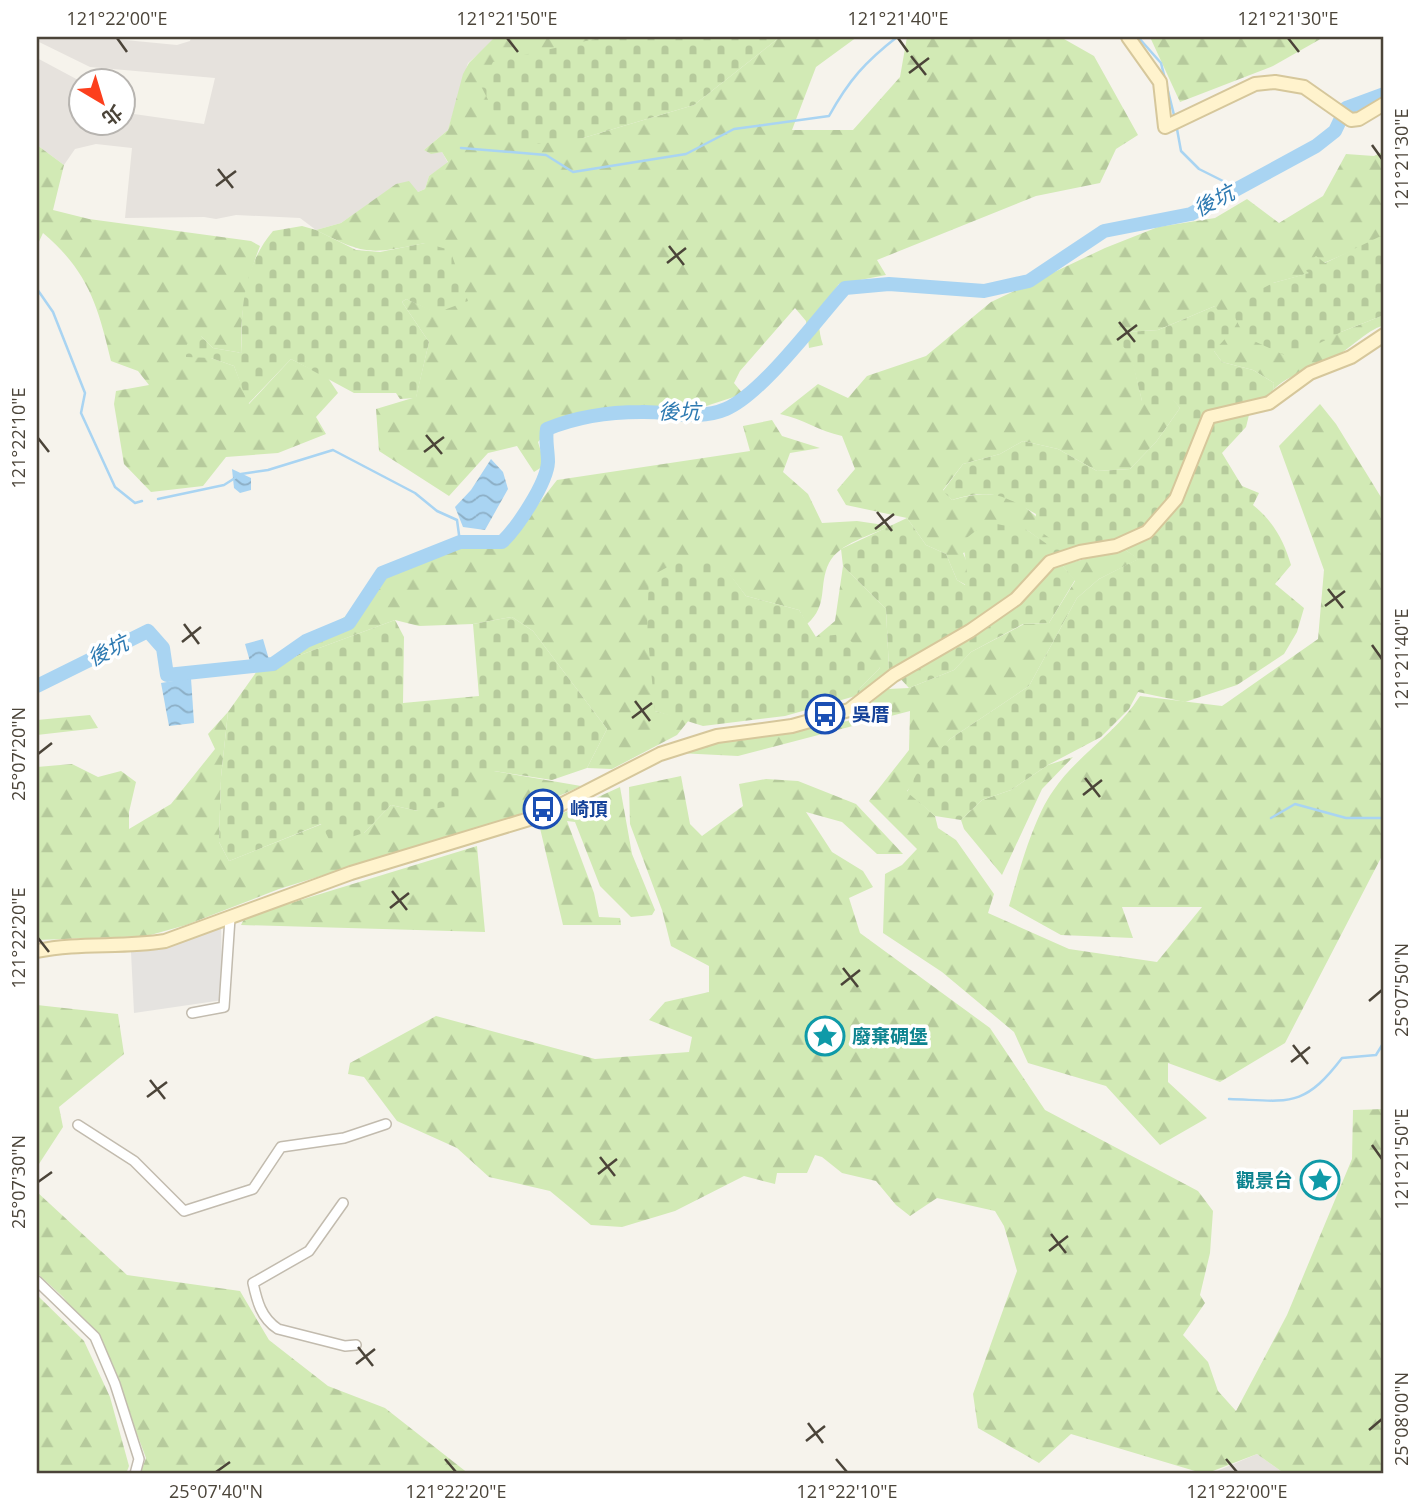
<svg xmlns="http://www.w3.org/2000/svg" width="1421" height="1511" font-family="'Open Sans','Noto Sans TC',sans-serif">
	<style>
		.industrial { fill: #e6e2dd }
		.forest { fill: url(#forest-firs) }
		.cemetery { fill: url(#cemetery-stones) }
		.parking { fill: #e5e3e0 }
		.water { fill: url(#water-waves) }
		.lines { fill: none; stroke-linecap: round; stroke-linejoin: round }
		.stream { stroke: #a9d4f2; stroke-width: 2.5 }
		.river { stroke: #a9d4f2; stroke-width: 14 }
		.street-casing { stroke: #c2bbae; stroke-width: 12 }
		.secondary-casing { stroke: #d6c79b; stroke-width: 16 }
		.street { stroke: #fff; stroke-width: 9 }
		.secondary { stroke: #fff3cd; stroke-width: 12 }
		.ticks { fill: none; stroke: #4b4439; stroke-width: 2.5 }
		.labels { text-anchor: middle; stroke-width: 7; stroke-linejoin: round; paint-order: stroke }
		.transit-label { font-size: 19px; font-weight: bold; fill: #164399; stroke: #fff; text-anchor: start }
		.culture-label { font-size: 19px; font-weight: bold; fill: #0d838f; stroke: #fff; text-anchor: start }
		.water-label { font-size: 21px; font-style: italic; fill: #2e7ab2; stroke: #fff }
		.neatline { fill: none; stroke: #4b4439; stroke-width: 2.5 }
		.ticks-label { font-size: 18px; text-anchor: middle; fill: #4b4439 }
	</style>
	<defs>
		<pattern id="forest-firs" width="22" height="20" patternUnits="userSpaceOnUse" patternTransform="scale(1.75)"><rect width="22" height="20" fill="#d2eab5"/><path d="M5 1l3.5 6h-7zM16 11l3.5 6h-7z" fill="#b6ca9c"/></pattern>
		<pattern id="cemetery-stones" width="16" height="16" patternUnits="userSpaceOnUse" patternTransform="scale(1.75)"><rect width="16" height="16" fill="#d2eab5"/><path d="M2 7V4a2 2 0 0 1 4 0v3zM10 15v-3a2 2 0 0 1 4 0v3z" fill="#b6ca9c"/></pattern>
		<pattern id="water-waves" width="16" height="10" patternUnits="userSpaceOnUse" patternTransform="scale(1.75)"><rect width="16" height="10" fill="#a9d4f2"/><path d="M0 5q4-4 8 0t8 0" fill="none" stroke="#8caec5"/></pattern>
	</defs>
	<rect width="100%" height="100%" fill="#f6f3ec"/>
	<g class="industrial">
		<polygon points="37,37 94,37 177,45 190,41 191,37 497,38 468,63 448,130 424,150 442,152 448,163 429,176 425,189 418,192 397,184 341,223 316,230 300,218 236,215 216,219 204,217 125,218 132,148 96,144 75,149 64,165 37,145 37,58 80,81 80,122 122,122 123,119 134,114 204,124 215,78 90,67 37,41"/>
		<polygon points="1257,1454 1285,1474 1210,1474"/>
	</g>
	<g class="forest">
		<path d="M495 37H604L565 47 583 138 694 105 780 37H857L816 67 792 130H853L900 77 907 37H1056L1064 39 1094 56 1138 135 1116 149 1100 183 1036 196 877 260 886 275 839 284C822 306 814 318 823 345L809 348 806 321 795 308 740 371 734 383 743 394 700 408 626 406 558 420 538 442 545 465 534 472 517 446 488 453 449 496 379 451 376 409 416 397 429 342 402 302 406 299 436 312 425 243C370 254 367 256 316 230L341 223 396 184 409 181 418 192 425 189 429 176 448 162 442 152 431 154 424 150 448 130 463 74 469 63Z"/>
		<polygon points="1150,37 1324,37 1273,66 1180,102"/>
		<path d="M37 145 64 165 53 210 89 219 251 241 260 246C246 282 239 315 242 353L213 348 201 336 211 358 234 366 249 404 291 359 328 378 338 393 316 417 326 434 278 453 226 457 203 486 151 492 124 464 114 404 116 391 149 385 138 371 111 361C98 306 88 271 43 233L37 246Z"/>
		<path d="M1384 151V237L1324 263 1303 268 1310 273 1273 283 1341 332 1384 315V325C1364 332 1350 349 1332 359 1312 370 1290 373 1273 390L1274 383 1253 370 1222 362 1214 351 1215 306 1158 330 1126 332 1142 401 1172 398 1180 408 1156 442 1130 469 1097 471 1058 449 1023 441 1000 454 963 464 943 490 952 500C1006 484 1028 502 1059 545L1054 550 1027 530 963 553 969 567 966 585 957 580 946 554 926 545 907 518 846 505 837 490 855 469 842 436C819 431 803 419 780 414L818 384 848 398 867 376 926 356 991 302 1105 248 1158 227 1215 218 1247 199 1279 223 1323 196 1346 154 1374 156Z"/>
		<path d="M1320 404 1336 424 1384 502V852L1285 1043 1220 1082 1168 1063V1082L1207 1118 1160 1145 1106 1086 1028 1063 1014 1032 942 972 883 933 885 874 902 865 917 849 869 801 909 750 910 711 738 756 678 753 700 742 848 721 888 689 909 688 954 670 971 652 1024 624 1049 623 1075 581 1062 565 1124 549 1139 559 1099 579 1077 598 1029 686 950 739 907 791 935 816 938 828 956 840 994 894 988 913 1069 949 1157 962 1202 907H1122L1133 938 1061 935 1009 906C1019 872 1033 819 1053 791 1077 755 1117 733 1140 696L1222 706 1318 639 1324 570 1279 446Z"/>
		<path d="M772 420 782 436 820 448 790 453 783 472 808 494 822 523 857 521 891 526C872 535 839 543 829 563 818 585 829 605 807 624L799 610 746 596 719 561 655 711 689 720 677 735 612 769 587 768 607 729 533 631 512 617 473 624 419 626 395 620 257 671 364 605 375 580C418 560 462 538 511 539L557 480 750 451 743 426Z"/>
		<polygon points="843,566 886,609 889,670 864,695 859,695 860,688 880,668 816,637 835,621"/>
		<polygon points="228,712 221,777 219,842 229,861 322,824 364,833 391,805 418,811 463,771 494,771 581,786 517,815 279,889 186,925 147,936 37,940 37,767 72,764 98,777 121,771 136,782 129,812 129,829 171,804 215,749 208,734"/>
		<polygon points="90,715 98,728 37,735 37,720"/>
		<polygon points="1073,757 1042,789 1002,875 964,829 961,820 982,800 1011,790 1048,765"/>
		<polygon points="681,776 690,824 702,836 743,806 739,784 766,779 798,781 856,804 903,854 877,854 842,822 806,812 832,852 863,871 873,887 849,898 860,933 990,1028 1045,1110 1198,1191 1213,1211 1210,1253 1200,1295 1205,1303 1183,1335 1208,1362 1218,1391 1236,1411 1287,1315 1352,1159 1353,1110 1384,1109 1384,1474 1285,1474 1257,1454 1205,1474 1071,1434 1039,1463 978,1428 973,1394 1017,1271 1004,1226 995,1211 937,1198 910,1216 896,1205 876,1181 842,1173 822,1157 815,1155 807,1173 777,1173 775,1184 744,1176 675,1211 622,1227 591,1225 550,1191 489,1177 457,1148 397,1121 364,1077 348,1074 350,1063 436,1016 595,1059 689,1052 692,1037 649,1020 665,1002 709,992 709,966 671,946 662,910 630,824 629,787"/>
		<polygon points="620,787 632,854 655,910 652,915 631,917 600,886 575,822 567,821 594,893 599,917 620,918 621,925 563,925 539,824"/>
		<polygon points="477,846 485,932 241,925 245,917"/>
		<polygon points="37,1005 118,1014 124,1054 59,1107 63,1127 37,1167"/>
		<polygon points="37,1192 127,1275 240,1291 269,1340 328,1386 385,1408 469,1474 140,1474 146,1458 107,1354 63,1297 37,1273"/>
		<polygon points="37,1295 84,1341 110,1397 129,1466 126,1474 37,1474"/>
	</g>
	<g class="cemetery">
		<polygon points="604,37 780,37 694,105 583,138 529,145 504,131 481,86 493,62"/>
		<path d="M302 226 316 230 356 250 380 252 425 243 450 250 468 301 436 313 406 299 402 302 429 342 416 398 400 399 396 393H354L291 359 248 404 234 366 211 358 186 357V346L193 335 201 336 213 348 242 353C240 310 244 265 273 231Z"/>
		<polygon points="1383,235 1384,315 1341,332 1291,358 1245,337 1229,306 1273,283 1309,273 1302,268 1316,256 1325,263"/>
		<path d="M1215 306 1232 331 1214 351 1222 362 1253 370 1274 383 1273 390 1257 406 1216 409 1174 493 1142 532 1076 549 981 619 889 670 886 609 843 566 841 549 907 518 926 545 946 554 957 580 965 585C970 568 963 557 964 540L987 522 1027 530 1054 549 1058 544 1034 527 1036 514C1003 495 991 488 952 500L943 491 963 464 1000 454 1023 441 1058 449 1097 471 1130 469 1156 442 1180 408 1172 399 1157 410 1142 401 1130 353 1117 341 1126 332 1158 330Z"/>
		<path d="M1228 415H1249L1246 427 1222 453 1242 486 1259 493 1253 505C1273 521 1284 541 1291 565L1275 584 1304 608 1297 632 1284 654 1237 685 1185 702 1138 692 1129 709 1101 737 1048 765 1011 790 982 800 961 820 935 816 907 792 916 775 950 739 1029 686 1077 598 1099 579 1138 559 1124 549 1163 522 1209 422Z"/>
		<polygon points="720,561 746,596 799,610 816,637 843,634 880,668 860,688 859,695 785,716 703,726 655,711 647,629 649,577 677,562"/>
		<polygon points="1062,565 1075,580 1049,623 1023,624 971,652 954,670 909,688 897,675 1051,568"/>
		<polygon points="512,617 533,631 607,729 587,768 552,780 494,771 463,771 459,805 418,811 391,805 364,833 331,843 321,824 229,861 219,842 221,777 228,712 257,671 395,620 404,637 403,703 479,696 473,624"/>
	</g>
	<polygon class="parking" points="221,926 223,1000 134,1013 131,952 167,947"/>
	<g class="water">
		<polygon points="491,459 503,472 508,489 485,530 463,527 455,507 471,490"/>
		<polygon points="232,469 251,478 251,490 240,493 234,488"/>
		<polygon points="263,639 270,663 251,665 245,644"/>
		<polygon points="191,678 194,723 169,726 161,683"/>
	</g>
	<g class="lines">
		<g class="stream">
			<polyline points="1138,37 1161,63 1174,115"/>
			<polyline points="1177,129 1181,151 1199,169 1237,188"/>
			<path d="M461 148 546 155 573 172 686 154 734 129 829 116C849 80 865 62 897 37"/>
			<polyline points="37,289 53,312 85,393 81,413 115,487 135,503 142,501"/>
			<polyline points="241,474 268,470 333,450 415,493 437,511 457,520 460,542"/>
			<polyline points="158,499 224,485 235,478"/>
			<polyline points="1271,818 1295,804 1346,818 1384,818"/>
			<path d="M1229 1099C1289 1101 1303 1109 1342 1058L1376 1055 1384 1042"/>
		</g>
		<path class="river" d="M37 686 148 631 163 648 167 675 273 664 306 641 349 623 382 573 460 542H502C517 528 547 483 548 462 548 450 545 441 547 429 576 417 609 412 641 412 669 411 698 421 726 409 762 394 817 319 845 288L889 284 984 291 1029 281 1104 231 1191 214 1316 146 1335 131 1346 108 1384 94"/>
		<defs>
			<g id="street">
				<polyline points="192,1013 224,1007 230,918"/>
				<polyline points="78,1125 134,1161 184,1211 253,1189 281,1147 344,1138 386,1124"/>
				<path d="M343 1203 309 1251 253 1283C257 1301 261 1318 278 1329L345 1346 356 1345"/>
				<polyline points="37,1281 95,1337 115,1384 139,1459 135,1474"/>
			</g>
			<g id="secondary">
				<polyline points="1128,37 1160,82 1165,127 1255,84 1275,82 1304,87 1351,120 1359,119 1384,104"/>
				<path d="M37 951C79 942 122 948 165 941L351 873 539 816 660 754 717 736 792 726 849 710 894 675 970 631 1016 599 1050 562 1080 552 1116 546 1147 532 1176 499 1209 417 1269 403 1310 373 1351 357 1384 335"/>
			</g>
		</defs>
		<use href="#street" class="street-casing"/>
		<use href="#secondary" class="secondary-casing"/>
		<use href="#street" class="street"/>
		<use href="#secondary" class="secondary"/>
	</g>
	<path class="ticks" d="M117 38 127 52M507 38 518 52M898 38 908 52M1288 38 1299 52M911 56 926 75M909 73 929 58M1372 145 1382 159M218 169 233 188M216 186 236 171M669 246 684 265M667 263 686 248M1119 322 1135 342M1117 340 1137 325M426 435 442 454M38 438 49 452M424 452 444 437M877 512 892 531M875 529 894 514M1328 589 1343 608M1325 606 1345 591M184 624 199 644M182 642 201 627M1372 645 1382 659M635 701 650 721M632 718 652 703M38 754 52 743M1085 778 1100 797M1083 795 1102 780M392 891 407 910M390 908 409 893M38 938 49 952M843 968 858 987M841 985 860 970M1369 1001 1382 990M1293 1045 1308 1064M1291 1062 1310 1047M150 1080 165 1099M147 1097 167 1082M1372 1145 1382 1159M600 1157 615 1176M598 1174 617 1159M38 1182 52 1172M1051 1234 1066 1253M1049 1251 1068 1236M358 1347 373 1366M356 1364 375 1349M808 1423 823 1443M1369 1430 1382 1419M806 1441 825 1426M445 1459 456 1472M836 1459 847 1472M1226 1459 1237 1472M216 1472 230 1462"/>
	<defs>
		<symbol id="bus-ring" viewBox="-11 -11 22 22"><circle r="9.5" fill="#fff" stroke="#1a4fb4" stroke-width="1.5"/><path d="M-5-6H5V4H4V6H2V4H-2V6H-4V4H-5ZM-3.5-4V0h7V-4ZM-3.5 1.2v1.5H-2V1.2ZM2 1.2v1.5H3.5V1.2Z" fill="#1a4fb4"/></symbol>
		<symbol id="sight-ring" viewBox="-11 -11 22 22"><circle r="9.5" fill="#fff" stroke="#0f9aa8" stroke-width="1.5"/><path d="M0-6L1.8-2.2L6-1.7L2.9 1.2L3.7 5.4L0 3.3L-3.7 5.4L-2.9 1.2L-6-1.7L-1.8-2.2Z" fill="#0f9aa8"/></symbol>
	</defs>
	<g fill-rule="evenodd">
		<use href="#bus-ring" x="803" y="692" width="44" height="44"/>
		<use href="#bus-ring" x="521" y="787" width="44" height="44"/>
		<use href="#sight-ring" x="803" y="1014" width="44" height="44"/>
		<use href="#sight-ring" x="1298" y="1158" width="44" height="44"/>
	</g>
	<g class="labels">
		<g class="transit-label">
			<text x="852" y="721">吳厝</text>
			<text x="570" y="816">崎頂</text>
		</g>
		<g class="culture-label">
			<text x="852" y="1043">廢棄碉堡</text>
			<text x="1293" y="1187" text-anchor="end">觀景台</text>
		</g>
		<g class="water-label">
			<text transform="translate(1214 201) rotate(-27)" y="7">後坑</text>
			<text x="679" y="419">後坑</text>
			<text transform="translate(108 651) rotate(-26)" y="7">後坑</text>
		</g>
	</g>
	<rect width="1421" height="1511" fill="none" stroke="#ffffff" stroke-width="77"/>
	<g transform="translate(102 102) rotate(142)"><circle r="33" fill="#ffffff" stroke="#b7b4b0" stroke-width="2"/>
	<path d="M0-5L12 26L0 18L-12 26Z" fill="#fc3f1d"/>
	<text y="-10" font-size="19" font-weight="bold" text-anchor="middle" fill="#4b4439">北</text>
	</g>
	<rect x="38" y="38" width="1344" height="1434" class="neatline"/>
	<g class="ticks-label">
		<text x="117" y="25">121°22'00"E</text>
		<text x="507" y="25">121°21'50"E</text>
		<text x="898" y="25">121°21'40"E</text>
		<text x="1288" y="25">121°21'30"E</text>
		<text transform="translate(1402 159) rotate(-90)" y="6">121°21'30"E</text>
		<text transform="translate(19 438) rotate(-90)" y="6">121°22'10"E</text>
		<text transform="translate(1402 659) rotate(-90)" y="6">121°21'40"E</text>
		<text transform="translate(19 754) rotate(-90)" y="6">25°07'20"N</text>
		<text transform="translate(19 938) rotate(-90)" y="6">121°22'20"E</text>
		<text transform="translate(1402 990) rotate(-90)" y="6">25°07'50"N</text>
		<text transform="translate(1402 1159) rotate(-90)" y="6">121°21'50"E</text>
		<text transform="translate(19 1182) rotate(-90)" y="6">25°07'30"N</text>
		<text transform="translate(1402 1419) rotate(-90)" y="6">25°08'00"N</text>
		<text x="216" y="1498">25°07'40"N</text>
		<text x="456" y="1498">121°22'20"E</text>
		<text x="847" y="1498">121°22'10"E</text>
		<text x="1237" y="1498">121°22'00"E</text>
	</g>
</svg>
